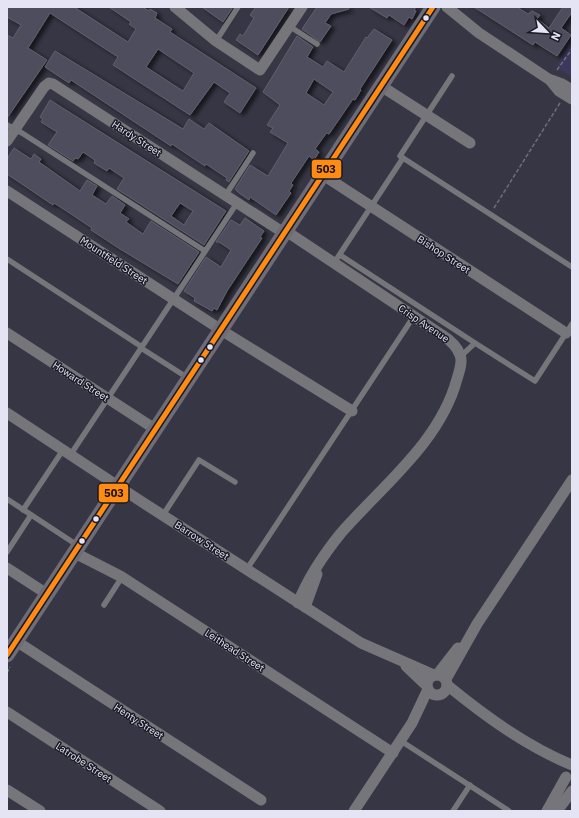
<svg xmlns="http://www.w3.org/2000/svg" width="579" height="818" font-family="'IBM Plex Sans',sans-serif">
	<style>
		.green { fill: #3b385e }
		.building { fill: #4e4d5d; stroke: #61606c; fill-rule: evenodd; filter: url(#shadow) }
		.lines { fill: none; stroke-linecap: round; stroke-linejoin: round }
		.path { stroke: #6f6f77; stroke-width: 1.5; stroke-dasharray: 4 2; stroke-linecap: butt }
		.lane { stroke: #75757a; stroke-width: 5.5 }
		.street { stroke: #75757a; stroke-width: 11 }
		.secondary { stroke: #6e6d77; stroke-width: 15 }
		.bus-1-casing { stroke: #1a1a26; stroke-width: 8 }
		.bus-1 { stroke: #ff8b13; stroke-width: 5 }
		.bus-dot { fill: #e4e4f5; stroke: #1a1a26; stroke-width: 1.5 }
		.labels { text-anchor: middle; stroke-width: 3; stroke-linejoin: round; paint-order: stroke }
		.street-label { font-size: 10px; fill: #e4e4f5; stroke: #1a1a26 }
		.line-badge { stroke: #1a1a26; stroke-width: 1.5 }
		.pale-badge-label { font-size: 11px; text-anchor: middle; font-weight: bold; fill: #111 }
	</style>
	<defs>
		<filter id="shadow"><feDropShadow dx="4" dy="2.5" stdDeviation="2" flood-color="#0009"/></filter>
	</defs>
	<rect width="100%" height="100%" fill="#373644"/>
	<polygon class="green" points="572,41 572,77 556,67"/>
	<g class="building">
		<path d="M7 7H74L128 42 136 29 129 24 131 22 109 7H142L149 11 150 9 157 13 155 18 172 29 170 32 256 88 240 113 224 102 230 93 214 82 190 115 113 65 118 57 50 13 28 48 47 60 7 118V35L13 38 21 25 7 17ZM158 49 194 73 183 91 146 67Z"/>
		<polygon points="202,7 233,7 223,22"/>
		<polygon points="256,7 289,7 258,55 236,40 240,34 243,36 254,18 250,15"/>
		<polygon points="317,7 348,7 349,9 331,14 325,23 331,26 320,42 302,29"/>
		<polygon points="369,7 416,7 414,10 416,11 412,19 409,17 404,25 389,15 387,18"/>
		<polygon points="474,7 517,7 528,14 532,11 540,15 537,19 549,28 563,7 569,7 572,9 572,12 561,28 571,35 557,56 535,42 533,45"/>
		<path d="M374 29 392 40 360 89 361 90 355 100 353 99 329 134 327 133 325 135 315 149 319 152 314 160 309 156 291 183 293 185 289 191 291 193 276 215 250 197 249 200 239 193 235 189 250 165 268 176 288 143 270 132 273 128 267 125 280 105 263 92 297 36 313 47 307 57 323 67 327 61 344 72 366 37 367 38ZM314 79 333 92 324 105 306 93Z"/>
		<polygon points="55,51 183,129 189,119 204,129 209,123 249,151 229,182 226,180 227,178 206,164 205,166 172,144 171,146 71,80 69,83 45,67"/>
		<path d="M50 100 226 211 204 245 117 189 124 178 109 168 107 171 94 163 95 160 83 152 78 159 75 158 73 161 48 145 57 132 41 122 43 119 40 117ZM180 203 193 211 184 225 171 216Z"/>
		<polygon points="14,148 31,159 34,154 41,159 39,162 80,191 87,180 97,186 92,195 106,204 112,196 125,205 120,213 129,219 126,222 143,234 151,221 199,252 178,284 120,249 91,230 92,228 65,210 54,203 53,205 10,176 7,174 7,159"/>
		<polygon points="245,218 264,231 260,237 262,238 227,291 217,310 214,308 212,311 194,301 195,298 184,291 206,257 221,267 231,250 219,242 216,242 231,220 240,225"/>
	</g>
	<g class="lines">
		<g class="path">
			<polyline points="557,70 572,49"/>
			<polyline points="494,208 560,103"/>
			<polyline points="7,673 10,667"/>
		</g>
		<g class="lane">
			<polyline points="289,26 317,44"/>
			<polyline points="216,41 238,7"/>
			<polyline points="7,125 22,133 205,251"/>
			<polyline points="403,158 572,267"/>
			<polyline points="225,196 253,153"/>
			<polyline points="340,255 475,343"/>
			<polyline points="7,259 142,347"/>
			<polyline points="334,263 403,158 400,156 452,76"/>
			<polyline points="141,348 188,378"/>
			<polyline points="461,356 475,343 535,381 572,324"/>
			<polyline points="71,454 237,203"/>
			<polyline points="7,499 77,545"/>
			<polyline points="23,510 63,450"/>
			<polyline points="163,515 199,460 235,482"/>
			<polyline points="7,552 31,515"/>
			<polyline points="247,569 414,316"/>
			<polyline points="104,605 122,577"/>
			<polyline points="401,741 509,811"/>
			<polyline points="453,811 470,785"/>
		</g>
		<g class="street">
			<polyline points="175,7 216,41 260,70 302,7"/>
			<polyline points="447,7 479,33 550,80 559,91 572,99"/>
			<polyline points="551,80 562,84 572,90"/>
			<polyline points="381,86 470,143"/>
			<polyline points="7,141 44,87 49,83 53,84 284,233"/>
			<polyline points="323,175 566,333"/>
			<polyline points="7,191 229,335 352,411"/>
			<path d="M286 231 442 335C450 340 457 346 460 355 463 362 459 372 457 379 440 442 383 485 341 533 324 554 308 578 298 603"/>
			<polyline points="7,333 155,429"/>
			<polyline points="7,413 139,500 361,643 434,675"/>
			<polyline points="75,553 122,577 393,753"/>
			<polyline points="7,568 47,594"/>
			<polyline points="305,607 317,574"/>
			<polyline points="16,641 261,800"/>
			<polyline points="406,666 427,686"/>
			<circle cx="437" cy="685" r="10"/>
			<polyline points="437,675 458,648"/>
			<polyline points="446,679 477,624 572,480"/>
			<path d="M447 685C485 716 526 746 572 765"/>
			<polyline points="7,712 160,811"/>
			<polyline points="7,790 40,811"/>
			<polyline points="354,811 412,723 428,689"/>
			<polyline points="547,811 566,777"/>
			<polyline points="557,811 572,791"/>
		</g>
		<polyline class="secondary" points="7,655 433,7"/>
		<defs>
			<polyline id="bus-1" points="7,655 433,7"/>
		</defs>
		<use href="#bus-1" class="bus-1-casing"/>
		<use href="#bus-1" class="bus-1"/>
	</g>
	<g class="bus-dot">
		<circle cx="426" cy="18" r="3.5"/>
		<circle cx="210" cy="347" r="3.5"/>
		<circle cx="201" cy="360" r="3.5"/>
		<circle cx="96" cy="519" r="3.5"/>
		<circle cx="82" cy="541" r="3.5"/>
	</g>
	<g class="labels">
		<g class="street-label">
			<text transform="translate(137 138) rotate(33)" y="4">Hardy Street</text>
			<text transform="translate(444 254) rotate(33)" y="4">Bishop Street</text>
			<text transform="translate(114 260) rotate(33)" y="4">Mountfield Street</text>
			<text transform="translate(424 323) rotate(34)" y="4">Crisp Avenue</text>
			<text transform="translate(81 381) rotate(33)" y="4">Howard Street</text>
			<text transform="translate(202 540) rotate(33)" y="4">Barrow Street</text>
			<text transform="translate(235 650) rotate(33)" y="4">Leithead Street</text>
			<text transform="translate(139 721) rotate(33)" y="4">Henty Street</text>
			<text transform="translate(84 762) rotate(33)" y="4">Latrobe Street</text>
		</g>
	</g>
	<g class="line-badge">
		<rect x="311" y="159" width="31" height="20" rx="4" fill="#ff8b13"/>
		<rect x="98" y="483" width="31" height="20" rx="4" fill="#ff8b13"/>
	</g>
	<g class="pale-badge-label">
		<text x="326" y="173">503</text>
		<text x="114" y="497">503</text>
	</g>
	<rect width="579" height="818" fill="none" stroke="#e4e4f5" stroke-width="16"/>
	<g transform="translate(547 32) rotate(115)" stroke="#1a1a26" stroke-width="3" paint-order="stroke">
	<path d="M0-3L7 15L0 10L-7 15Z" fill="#e4e4f5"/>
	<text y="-6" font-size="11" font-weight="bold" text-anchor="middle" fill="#e4e4f5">N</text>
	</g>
</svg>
